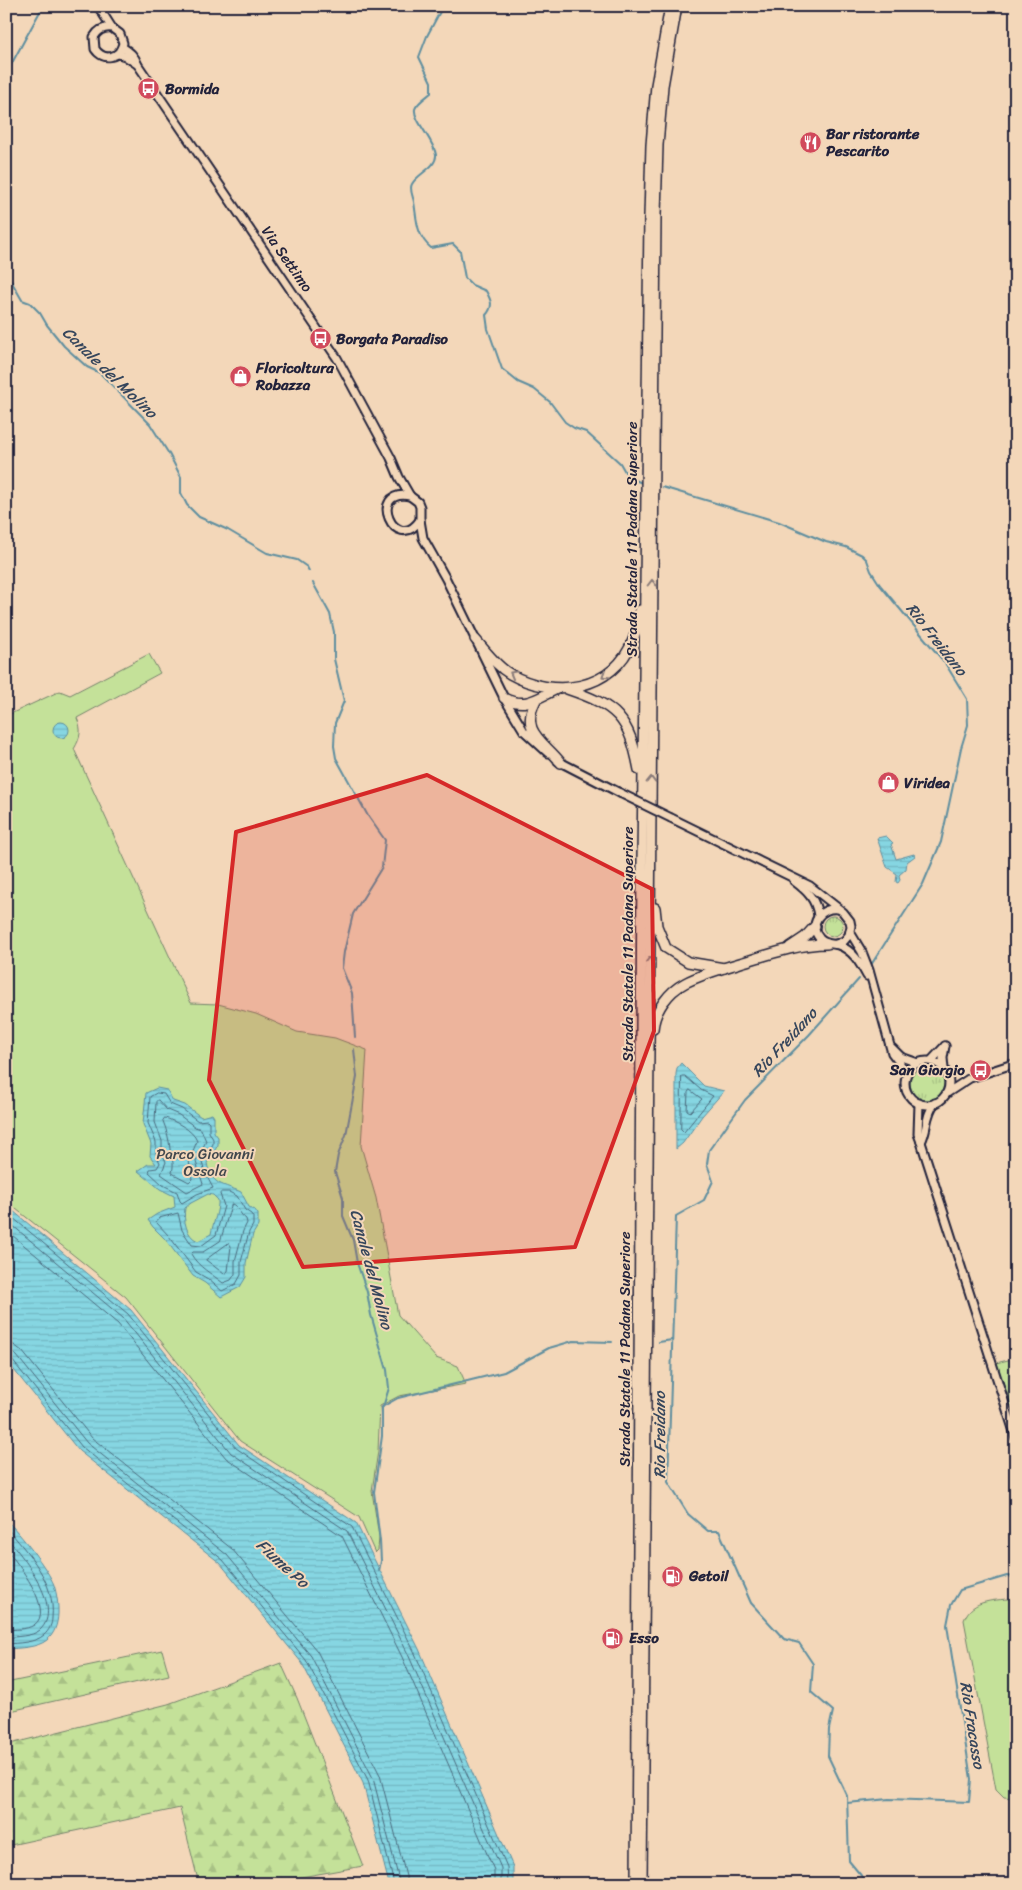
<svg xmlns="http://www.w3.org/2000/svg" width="1022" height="1890" font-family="Sriracha,sans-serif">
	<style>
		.grass { fill: url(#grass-tufts); stroke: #73826a }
		.forest { fill: url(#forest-firs); stroke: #73826a }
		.park { fill: #c4e199; stroke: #73826a }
		.water { fill: url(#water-rules); stroke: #5e8e9f; fill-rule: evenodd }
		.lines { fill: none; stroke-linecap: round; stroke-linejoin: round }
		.shore { stroke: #4a6a7e; stroke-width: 1 }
		.stream { stroke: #5e8e9f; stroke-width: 2 }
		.secondary-casing { stroke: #22223b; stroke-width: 11 }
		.highway-casing { stroke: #22223b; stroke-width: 12 }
		.secondary { stroke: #f3d7b9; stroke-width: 7 }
		.highway { stroke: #f3d7b9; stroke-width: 9 }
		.secondary-bridge-casing { stroke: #22223b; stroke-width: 11; stroke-linecap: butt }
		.secondary-bridge { stroke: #f3d7b9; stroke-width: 7 }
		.oneway { stroke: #8a7c7a }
		.marked { fill: #d62828; fill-opacity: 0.2; stroke: #d62828; stroke-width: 4; stroke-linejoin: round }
		.labels { text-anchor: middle; stroke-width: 4; stroke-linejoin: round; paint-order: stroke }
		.poi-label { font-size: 15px; font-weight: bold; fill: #22223b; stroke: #f3d7b9; text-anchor: start }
		.street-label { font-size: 15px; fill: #22223b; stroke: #f3d7b9 }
		.park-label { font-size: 15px; fill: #42484e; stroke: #f3d7b9 }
		.water-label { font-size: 16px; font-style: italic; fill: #36465c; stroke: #f3d7b9 }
	</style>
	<defs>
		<pattern id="grass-tufts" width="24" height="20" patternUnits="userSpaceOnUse" patternTransform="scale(1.25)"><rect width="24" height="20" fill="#c4e199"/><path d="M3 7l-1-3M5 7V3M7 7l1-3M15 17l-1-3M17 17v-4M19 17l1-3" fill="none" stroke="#a8c185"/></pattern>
		<pattern id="forest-firs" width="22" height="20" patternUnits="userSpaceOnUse" patternTransform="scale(1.25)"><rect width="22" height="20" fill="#c4e199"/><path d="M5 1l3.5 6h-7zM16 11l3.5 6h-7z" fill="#a8c185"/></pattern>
		<pattern id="water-rules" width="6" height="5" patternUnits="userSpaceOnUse" patternTransform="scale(1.25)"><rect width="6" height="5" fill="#86d6e2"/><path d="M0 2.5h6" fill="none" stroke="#73b7c3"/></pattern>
	</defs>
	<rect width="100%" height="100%" fill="#f3d7b9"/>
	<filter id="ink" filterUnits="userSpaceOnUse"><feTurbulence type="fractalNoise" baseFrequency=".02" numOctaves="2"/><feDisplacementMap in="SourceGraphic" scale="10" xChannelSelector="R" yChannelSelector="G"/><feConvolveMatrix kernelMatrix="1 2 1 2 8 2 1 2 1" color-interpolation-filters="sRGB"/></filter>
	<g filter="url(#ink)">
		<g class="grass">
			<circle cx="833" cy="926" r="10"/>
			<circle cx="927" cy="1083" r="17"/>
		</g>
		<g class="forest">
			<polygon points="162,1650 169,1675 6,1712 6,1683"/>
			<polygon points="281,1663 297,1698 363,1866 262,1884 199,1884 180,1808 6,1846 6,1745 168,1704"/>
		</g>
		<g class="park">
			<path d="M149 654 160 673 77 718C82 730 81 737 74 749L191 1003 218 1004 256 1014 297 1032 335 1038 367 1050 361 1146 376 1198 398 1315 436 1358 458 1366 466 1384 399 1396 380 1406 378 1451 372 1491 379 1537 378 1550 375 1553 359 1517 240 1441 126 1297 6 1201V716L60 691 70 695Z"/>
			<polygon points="1016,1358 1016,1418 996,1363"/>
			<path d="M1016 1598V1798L1004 1797 996 1789 964 1620C972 1598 996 1601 1016 1598Z"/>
		</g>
		<g class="water">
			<circle cx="61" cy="730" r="8"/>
			<polygon points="886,836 893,843 891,844 896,859 914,854 915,856 907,862 906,869 899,875 900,880 898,883 896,882 897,874 887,867 877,838"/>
			<polygon points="681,1063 704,1086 724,1091 702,1116 683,1143 676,1149 676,1074 677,1068"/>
			<path d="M157 1088 167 1090 173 1101 185 1105 201 1117 212 1114 214 1117V1132L218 1137V1145L207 1163C211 1186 224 1184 241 1192L249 1207 255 1210 258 1214V1226L253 1234 246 1263V1277L240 1287 221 1297 205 1283 193 1276 165 1239 153 1227 148 1220 157 1214 175 1207 174 1196 160 1189 138 1171 148 1164H156L150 1156 151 1144 143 1124 146 1093ZM208 1194 213 1195 218 1200C219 1210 213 1223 211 1234L198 1241C186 1236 183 1220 185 1208L191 1203Z"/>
			<polygon points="6,1205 131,1310 239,1445 356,1523 419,1649 513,1867 513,1884 389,1884 363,1783 302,1663 220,1563 79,1451 6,1360"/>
			<path d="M6 1520C19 1532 48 1569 54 1585 59 1601 62 1628 47 1640 37 1648 19 1648 6 1649Z"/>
		</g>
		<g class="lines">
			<g class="shore">
				<polygon points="682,1076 685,1076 701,1090 713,1096 684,1132 681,1129"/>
				<polygon points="690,1090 702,1099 690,1112 687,1110 688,1093"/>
				<polygon points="157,1093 164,1094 170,1104 182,1109 198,1121 207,1120 209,1122 209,1132 213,1139 213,1144 202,1163 206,1175 213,1188 197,1194 182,1203 180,1201 177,1192 163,1185 149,1172 150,1169 157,1168 160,1163 156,1154 156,1142 148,1123 150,1097"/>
				<polygon points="158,1100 167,1110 179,1115 195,1127 201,1129 206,1141 196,1162 203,1184 187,1192 161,1174 166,1162 162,1153 162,1141 155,1122 156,1102"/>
				<path d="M165 1118C175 1121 193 1130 197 1141L189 1161 192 1179 189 1182 172 1173C175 1160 171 1160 170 1149 169 1139 167 1131 163 1121Z"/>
				<polygon points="222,1192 229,1192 237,1196 245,1210 251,1214 253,1217 253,1225 249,1232 241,1262 241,1275 236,1284 222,1291 208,1279 196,1272 169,1236 156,1222 159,1218 178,1213 182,1230 192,1245 201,1246 216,1235 224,1206 220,1194"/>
				<path d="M232 1204C238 1206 240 1215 246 1219L247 1223 243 1231 235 1261V1274L231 1280 223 1283C212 1274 198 1267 191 1254L193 1252H203L220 1241Z"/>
				<polyline points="6,1212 128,1314 236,1448 352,1527 414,1651 507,1867 508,1884"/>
				<polyline points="6,1220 123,1318 231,1453 347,1531 408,1654 501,1868 501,1884"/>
				<polyline points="6,1230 118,1324 226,1458 342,1536 402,1657 494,1870 494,1884"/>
				<polygon points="229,1243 231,1246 228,1271 224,1274 206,1260"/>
				<polyline points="6,1344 14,1345 22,1351 92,1438 232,1549 317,1651 380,1775 408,1884"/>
				<polyline points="6,1351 12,1352 17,1356 87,1443 227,1555 311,1656 373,1778 400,1884"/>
				<polyline points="6,1358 12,1360 82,1447 223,1560 306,1660 368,1780 394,1884"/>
				<path d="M6 1527C28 1553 56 1582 52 1618 52 1624 49 1631 44 1635 35 1643 18 1643 6 1644"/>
				<path d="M6 1537C21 1554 65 1607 40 1630 32 1637 16 1636 6 1638"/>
				<path d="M6 1549C16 1561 56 1611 34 1625 26 1630 15 1629 6 1630"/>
			</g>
			<g class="stream">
				<path d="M443 6 427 36 419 57 431 82V93C426 97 417 103 415 109 413 120 434 140 436 155 437 167 417 174 412 184 409 189 413 196 414 202 417 220 416 235 431 248L453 244 460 251 465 278 472 285 486 291C491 300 494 306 486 315L488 329 502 369 518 382 534 389 550 402 565 422 574 428 586 432 620 463 628 477 642 483"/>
				<polyline points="6,74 43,6"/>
				<polyline points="6,272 22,300 30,303 40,313 47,325 64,346 87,367 100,373 150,424 169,454 181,477 181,493 187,505 199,517 228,530 267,553 297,560 307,567 309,571"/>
				<polyline points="662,487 779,522 826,542 846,547 862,555 867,560 871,571 880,585 945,663 967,699 968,725 961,748 941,842 923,884 871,965"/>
				<polyline points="313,583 330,614 334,632 334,659 344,701 335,723 334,746 336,758 368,816 385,840 382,867 353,914 344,952 342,968 352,993 355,1037"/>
				<polyline points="859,979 809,1035 745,1100 709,1150 707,1164 713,1181 704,1200 676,1216 668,1482 688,1514 708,1531 719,1531 751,1603 784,1639 799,1643 813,1664 811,1692 833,1711 829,1729 828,1756 847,1796 849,1861 868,1884"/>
				<polyline points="354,1049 357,1077 346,1135 338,1155 335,1172 343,1198 343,1216 353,1240 357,1263 367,1292 371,1315 387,1370 389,1388 383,1407"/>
				<polyline points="659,1342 672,1340"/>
				<polyline points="379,1571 381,1561 380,1541 374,1492 382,1436 382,1407 398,1398 504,1372 549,1348 573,1341 612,1342"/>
				<polyline points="847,1803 889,1799 969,1802 971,1779 947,1625 951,1605 960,1590 1007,1576 1016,1577"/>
			</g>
			<defs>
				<g id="secondary">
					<path d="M98 6 112 28 120 34 123 43C120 58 104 62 95 49L94 37C98 30 104 27 112 28"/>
					<path d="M122 47C130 52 135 56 138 65L337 358 391 458 399 477 410 496 418 502 420 507V520L423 538 446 579 504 698 524 731 548 753"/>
					<polyline points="118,54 125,56 137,64"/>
					<path d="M410 496C366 488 395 556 420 520"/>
					<polyline points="558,761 620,793"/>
					<polyline points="671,818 810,886 843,912 850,921 851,926 849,935 844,941 836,944"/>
					<path d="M794 881C807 891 816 899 818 916"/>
					<path d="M838 909C821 906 807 925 820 939 826 945 831 943 838 945 853 950 860 963 867 976"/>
					<polyline points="850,932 862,952 869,970 892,1053 907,1073"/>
					<polyline points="892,1048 901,1057 918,1063"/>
					<polyline points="931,1061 945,1046"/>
					<circle cx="927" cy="1083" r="22"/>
					<polyline points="944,1069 943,1058 945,1046"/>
					<polyline points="947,1093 970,1078 1016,1063"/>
					<polyline points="919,1103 918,1134 921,1142 1016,1438"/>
					<path d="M921 1142C928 1129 925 1115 935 1103"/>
				</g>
				<g id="highway">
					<path d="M475 639C486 651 496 666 510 674 554 699 613 691 633 640 637 631 638 620 640 610"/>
					<path d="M567 689C617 706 629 717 639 770"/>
					<path d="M504 698C526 709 537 698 557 689"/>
					<path d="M536 700C519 732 544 741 561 763"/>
					<polyline points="655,908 657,926 666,948 688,962 724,968"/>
					<polyline points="790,947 805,937 815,926"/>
					<path d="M653 1029C655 1010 668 992 685 983 704 973 727 967 747 961 773 953 800 944 827 944"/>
					<polyline points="636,1884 642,862 649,216 651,145 656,85 670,6"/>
					<polyline points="642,1884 656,215 658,145 663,86 677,6"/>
				</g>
			</defs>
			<use href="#secondary" class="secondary-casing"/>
			<use href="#highway" class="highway-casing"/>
			<use href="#secondary" class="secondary"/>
			<use href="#highway" class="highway"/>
			<defs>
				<polyline id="secondary-bridge" points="620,793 671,818"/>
			</defs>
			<use href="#secondary-bridge" class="secondary-bridge-casing"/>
			<use href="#secondary-bridge" class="secondary-bridge"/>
		</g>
		<defs><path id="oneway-chevron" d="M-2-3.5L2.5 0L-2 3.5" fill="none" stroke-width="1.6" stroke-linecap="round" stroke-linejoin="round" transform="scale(1.25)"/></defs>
		<g class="oneway">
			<use href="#oneway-chevron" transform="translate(652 583) rotate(-90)"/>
			<use href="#oneway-chevron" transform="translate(513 674) rotate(-151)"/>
			<use href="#oneway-chevron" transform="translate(605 675) rotate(147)"/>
			<use href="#oneway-chevron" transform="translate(651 780) rotate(-89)"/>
			<use href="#oneway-chevron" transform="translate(650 960) rotate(-90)"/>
		</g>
	</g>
	<path class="marked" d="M427 775 652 889 654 1031 575 1247 303 1267 209 1080 236 832Z"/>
	<defs>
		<symbol id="bus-disc" viewBox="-11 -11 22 22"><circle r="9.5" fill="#d1495b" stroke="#f3d7b9"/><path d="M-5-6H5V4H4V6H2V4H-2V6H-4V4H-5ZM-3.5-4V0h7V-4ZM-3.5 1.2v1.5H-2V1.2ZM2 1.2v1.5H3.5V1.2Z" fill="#fff"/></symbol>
		<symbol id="restaurant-disc" viewBox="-11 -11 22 22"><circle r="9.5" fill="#d1495b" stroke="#f3d7b9"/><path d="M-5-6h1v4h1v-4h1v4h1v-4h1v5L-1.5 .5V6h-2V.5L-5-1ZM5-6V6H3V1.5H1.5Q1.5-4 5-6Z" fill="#fff"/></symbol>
		<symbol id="shop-disc" viewBox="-11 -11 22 22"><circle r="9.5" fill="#d1495b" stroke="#f3d7b9"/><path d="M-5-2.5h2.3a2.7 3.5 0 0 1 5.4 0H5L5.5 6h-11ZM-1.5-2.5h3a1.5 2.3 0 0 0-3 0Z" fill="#fff"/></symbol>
		<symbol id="fuel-disc" viewBox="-11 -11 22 22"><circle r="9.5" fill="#d1495b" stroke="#f3d7b9"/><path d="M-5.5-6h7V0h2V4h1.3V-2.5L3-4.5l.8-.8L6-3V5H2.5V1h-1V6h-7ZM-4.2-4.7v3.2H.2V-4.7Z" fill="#fff"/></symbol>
	</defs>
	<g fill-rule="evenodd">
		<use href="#bus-disc" x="136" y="76" width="25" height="25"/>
		<use href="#restaurant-disc" x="798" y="130" width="25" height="25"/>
		<use href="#bus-disc" x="308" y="326" width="25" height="25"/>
		<use href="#shop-disc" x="228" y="364" width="25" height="25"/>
		<use href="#shop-disc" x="876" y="770" width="25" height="25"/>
		<use href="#bus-disc" x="968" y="1058" width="25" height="25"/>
		<use href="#fuel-disc" x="660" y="1564" width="25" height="25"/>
		<use href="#fuel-disc" x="600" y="1626" width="25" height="25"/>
	</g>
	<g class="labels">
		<g class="poi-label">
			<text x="165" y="94">Bormida</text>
			<text x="826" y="139">Bar ristorante<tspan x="826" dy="17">Pescarito</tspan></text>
			<text x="336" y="344">Borgata Paradiso</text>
			<text x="256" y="373">Floricoltura<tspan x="256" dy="17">Robazza</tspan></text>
			<text x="904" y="788">Viridea</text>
			<text x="965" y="1075" text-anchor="end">San Giorgio</text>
			<text x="689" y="1581">Getoil</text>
			<text x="629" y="1643">Esso</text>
		</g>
		<g class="street-label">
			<text transform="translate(287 259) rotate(55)" y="5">Via Settimo</text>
			<text transform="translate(632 539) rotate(-90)" y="5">Strada Statale 11 Padana Superiore</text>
			<text transform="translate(628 944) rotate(-90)" y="5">Strada Statale 11 Padana Superiore</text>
			<text transform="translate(625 1349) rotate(-90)" y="5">Strada Statale 11 Padana Superiore</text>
		</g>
		<g class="park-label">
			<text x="205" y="1159">Parco Giovanni<tspan x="205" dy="17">Ossola</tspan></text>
		</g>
		<g class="water-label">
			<text transform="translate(110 372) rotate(44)" y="6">Canale del Molino</text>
			<text transform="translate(937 639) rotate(52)" y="6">Rio Freidano</text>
			<text transform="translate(784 1042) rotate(-47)" y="6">Rio Freidano</text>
			<text transform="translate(372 1269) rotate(75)" y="6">Canale del Molino</text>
			<text transform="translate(659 1435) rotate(-90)" y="6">Rio Freidano</text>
			<text transform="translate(283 1563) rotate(42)" y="6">Fiume Po</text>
			<text transform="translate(973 1725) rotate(81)" y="6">Rio Fracasso</text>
		</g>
	</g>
	<rect width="1022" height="1890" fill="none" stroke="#f3d7b9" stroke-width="25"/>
	<rect x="12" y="12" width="997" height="1865" fill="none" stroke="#22223b" stroke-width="2" filter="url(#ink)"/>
</svg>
